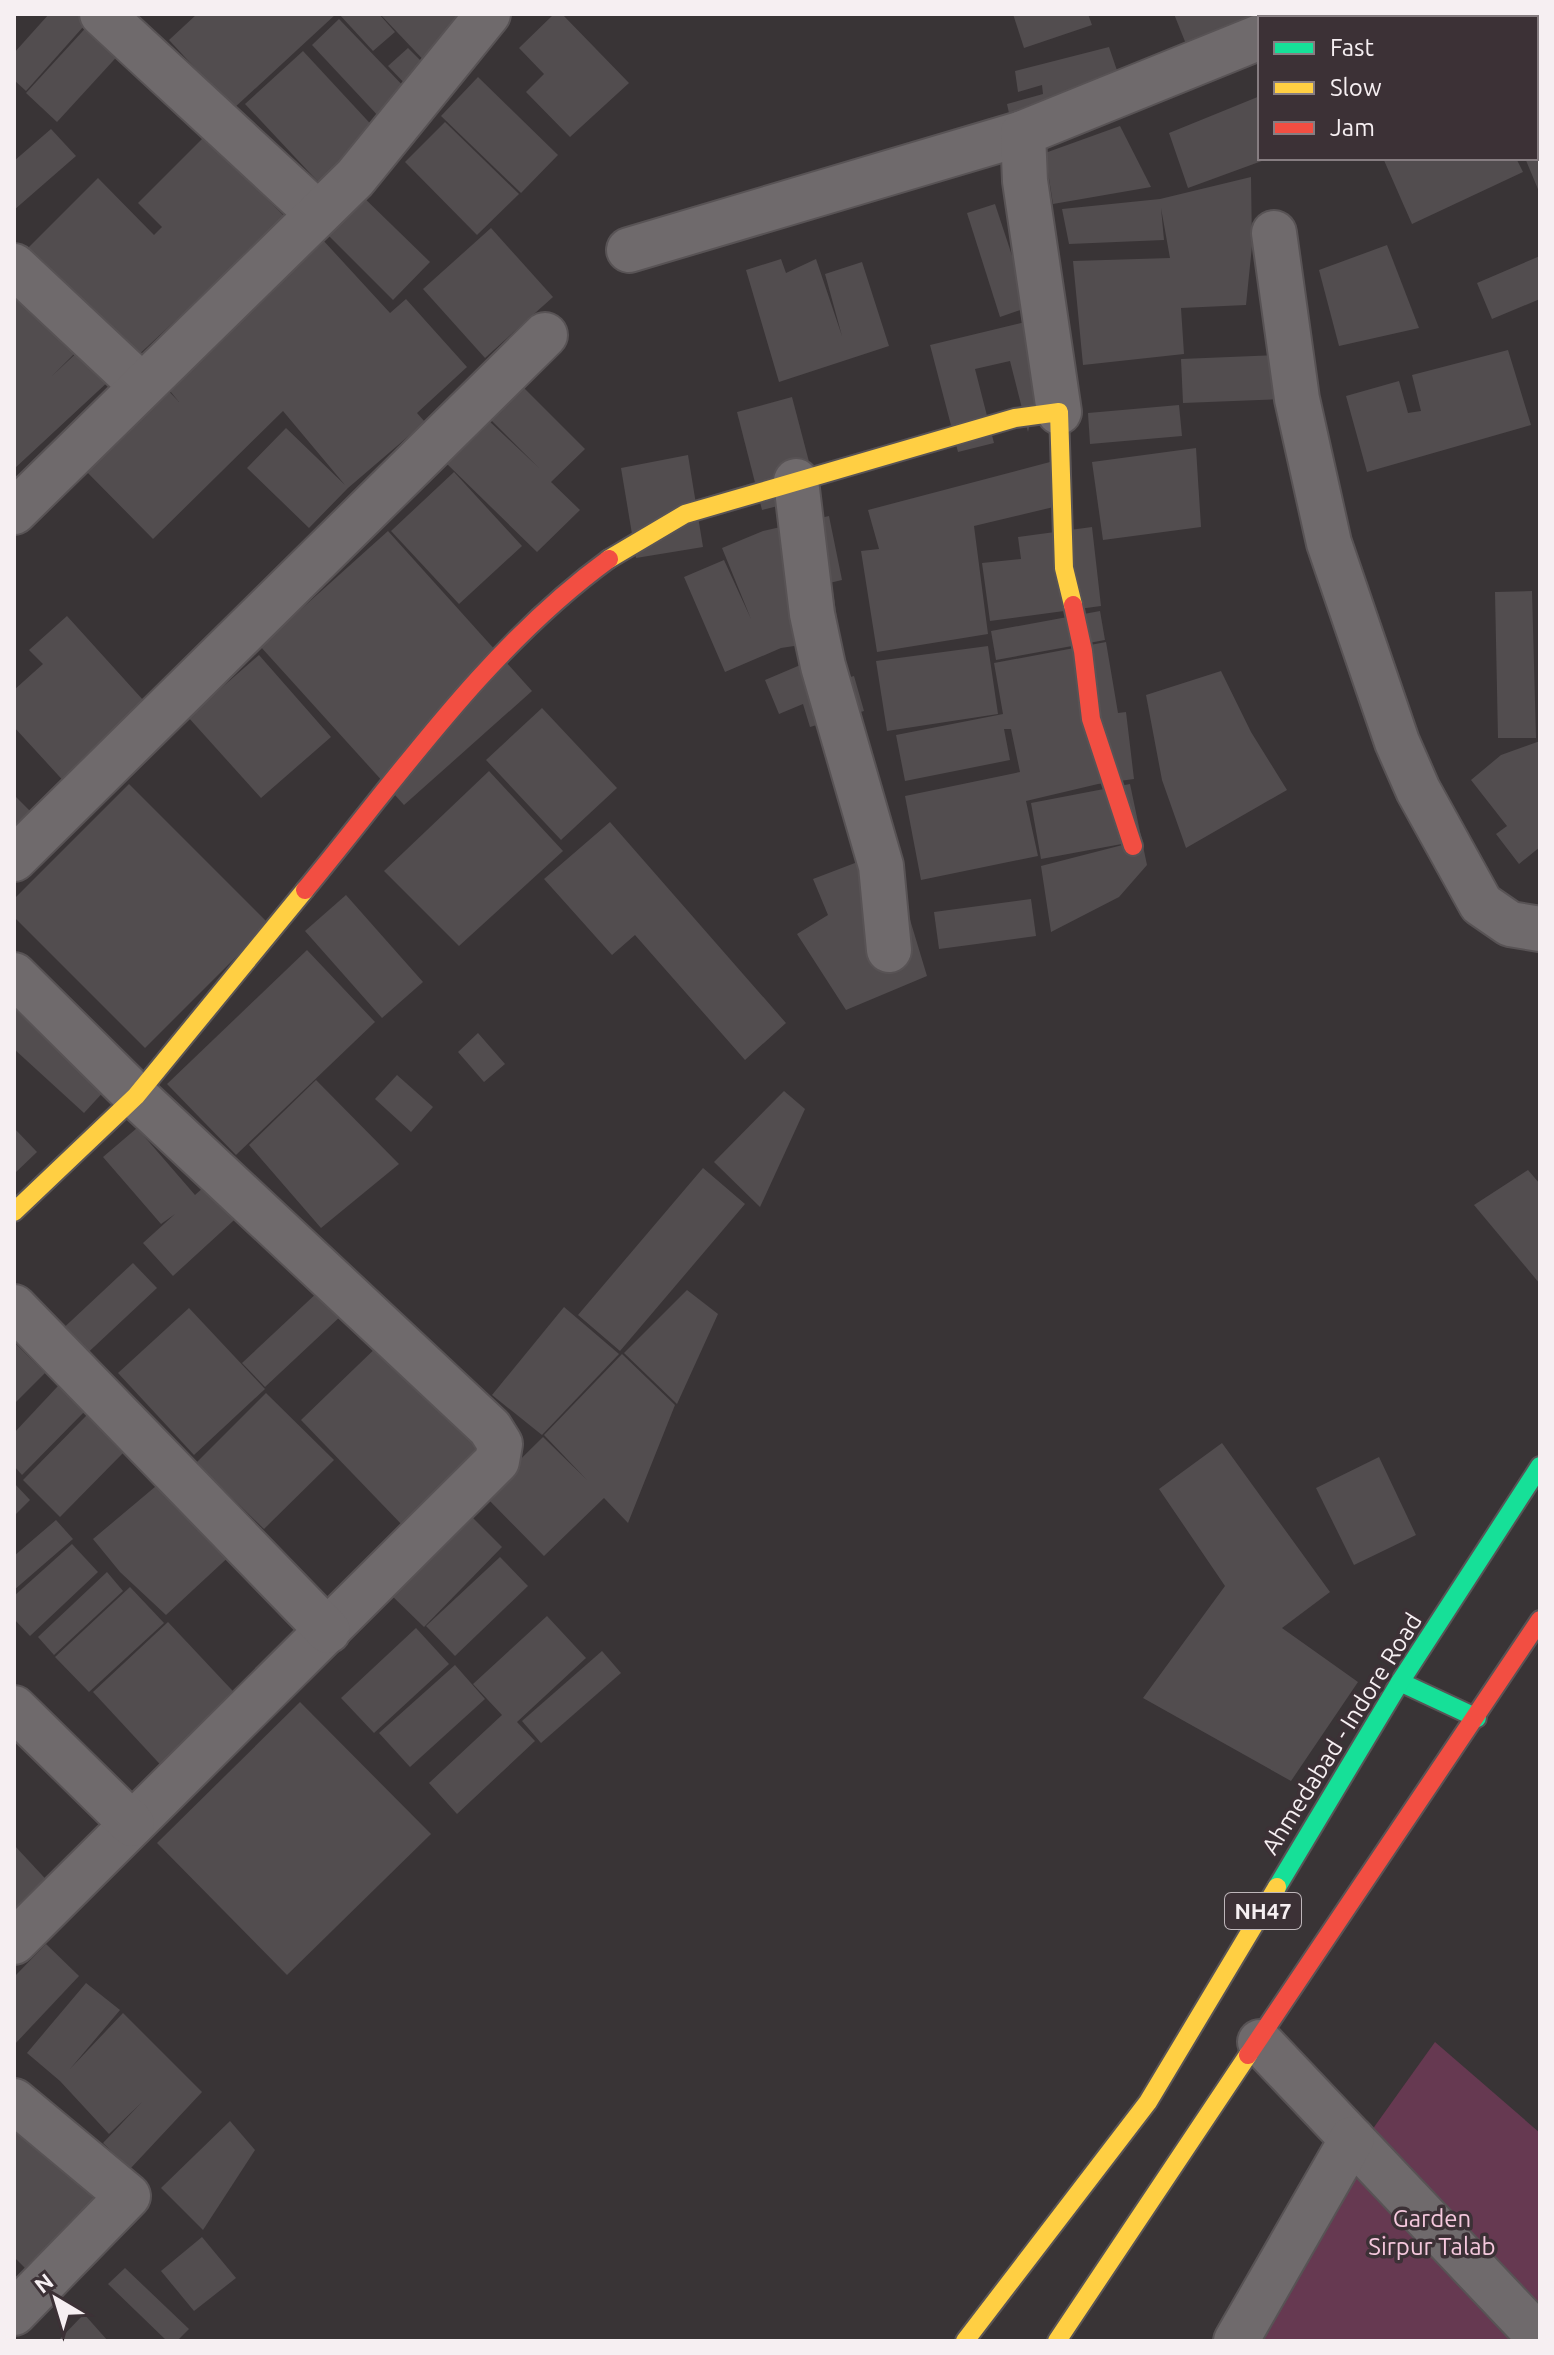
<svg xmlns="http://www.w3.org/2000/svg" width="1554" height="2355" font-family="Ubuntu,sans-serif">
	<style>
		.green { fill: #663951 }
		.building { fill: #524d4f }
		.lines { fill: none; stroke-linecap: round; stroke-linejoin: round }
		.street-casing { stroke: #585355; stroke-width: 48 }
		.fast-casing { stroke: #585355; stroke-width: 22 }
		.slow-casing { stroke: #585355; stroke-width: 22 }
		.jam-casing { stroke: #585355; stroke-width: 22 }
		.street { stroke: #6f6a6c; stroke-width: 44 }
		.fast { stroke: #16e098; stroke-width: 18 }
		.slow { stroke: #ffcf43; stroke-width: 18 }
		.jam { stroke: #f24e42; stroke-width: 18 }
		.labels { text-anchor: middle; stroke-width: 7; stroke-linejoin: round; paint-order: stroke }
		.shield { fill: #3c3136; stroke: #beb6ba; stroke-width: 2 }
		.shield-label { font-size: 22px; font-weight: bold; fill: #f6eff2 }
		.street-label { font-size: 24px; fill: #f6eff2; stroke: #3c3136 }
		.park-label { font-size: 24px; fill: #f5c8dd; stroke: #3c3136 }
	</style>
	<rect width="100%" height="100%" fill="#393436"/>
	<polygon class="green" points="1435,2042 1540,2133 1540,2341 1221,2341"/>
	<g class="building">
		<polygon points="49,14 86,14 91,18 26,91 14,80 14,53"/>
		<polygon points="197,14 336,14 233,109 169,40"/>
		<polygon points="339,14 379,14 395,32 373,51"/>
		<polygon points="380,14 492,14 431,68"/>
		<polygon points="554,14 562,14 629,83 570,137 526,92 544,74 519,48"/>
		<polygon points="1013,14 1088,14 1092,25 1024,48"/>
		<polygon points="1174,14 1273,14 1188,49"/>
		<polygon points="1522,14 1540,14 1540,50 1536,52 1536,18 1523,18"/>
		<polygon points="339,19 409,92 381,119 312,45"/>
		<polygon points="92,21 123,50 57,122 26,93"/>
		<polygon points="1109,47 1123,88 1012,127 1007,104 1043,94 1042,85 1018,92 1015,71"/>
		<polygon points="408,48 429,69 410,89 388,66"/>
		<polygon points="303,51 379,133 322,186 245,104"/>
		<polygon points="1536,76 1540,107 1536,108"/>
		<polygon points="478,77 558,155 521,193 441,116"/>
		<polygon points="1260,96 1260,158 1270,158 1188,188 1169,133"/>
		<polygon points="445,122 519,194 477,235 405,162"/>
		<polygon points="1120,126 1151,187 1053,204 1045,153"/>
		<polygon points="51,129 76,156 14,210 14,161"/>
		<polygon points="205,136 286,218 133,360 24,252 98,178 154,235 162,227 138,203"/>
		<polygon points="1540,142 1540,194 1525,158 1536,158 1536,144"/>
		<polygon points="1383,158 1516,158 1523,172 1412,224"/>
		<polygon points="1251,177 1252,246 1246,305 1181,308 1184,354 1083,365 1073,261 1170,258 1161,208 1164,240 1069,244 1062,209 1160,199"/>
		<polygon points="358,192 430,262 393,300 322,229"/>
		<polygon points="995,204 1029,307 1000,317 967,213"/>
		<polygon points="491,228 553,297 485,358 423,289"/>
		<polygon points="322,239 390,313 406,299 467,367 417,413 425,422 348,488 309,528 247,468 286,428 345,485 283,411 153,539 81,466 163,385 179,402 166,386"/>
		<polygon points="1387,245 1419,328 1339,346 1319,270"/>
		<polygon points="1540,256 1540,299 1492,319 1477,283"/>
		<polygon points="781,259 786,273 816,259 842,336 825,274 862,262 889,346 779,382 746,270"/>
		<polygon points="14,284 84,344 52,376 85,345 111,379 14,469"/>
		<polygon points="1054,315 1028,432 1010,361 975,369 994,443 958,452 930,345"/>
		<polygon points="1508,350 1531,425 1367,472 1346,396 1399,381 1408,413 1421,411 1412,375"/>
		<polygon points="1281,355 1282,399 1183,403 1181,359"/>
		<polygon points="521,385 585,449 551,482 580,510 537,552 445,462 487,419 539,468 489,418"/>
		<polygon points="792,397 818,496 762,510 737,412"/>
		<polygon points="1179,405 1182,436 1090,444 1088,413"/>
		<polygon points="1196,448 1201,527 1103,540 1092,462"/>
		<polygon points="688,455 703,547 636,558 621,468"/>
		<polygon points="1050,462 1062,505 974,526 988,634 877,652 861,551 879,549 868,510"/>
		<polygon points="454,472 522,546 459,604 391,531"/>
		<polygon points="829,516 842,580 796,591 832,585 840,639 781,648 725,672 684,577 724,560 751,619 722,548 763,531"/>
		<polygon points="1092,527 1101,606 990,621 982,563 1021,559 1018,537"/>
		<polygon points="388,531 532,691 404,805 260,646"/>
		<polygon points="1532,591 1536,738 1498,738 1495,592"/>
		<polygon points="1100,611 1105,640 996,660 991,631"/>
		<polygon points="67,616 153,711 69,787 14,727 14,690 43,664 29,650"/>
		<polygon points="1106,642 1118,713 1126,712 1134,779 1098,784 1026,801 1038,856 921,880 905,796 1020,772 1011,729 1004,729 1010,760 905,781 896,735 1003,714 994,663"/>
		<polygon points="988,646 998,714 887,731 876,661"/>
		<polygon points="831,652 843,679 854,676 864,711 810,727 803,704 779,714 765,680"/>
		<polygon points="259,655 331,737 261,798 188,717"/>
		<polygon points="1221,671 1251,732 1287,790 1186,848 1162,780 1146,695"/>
		<polygon points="542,708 617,788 561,840 486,760"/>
		<polygon points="1540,741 1540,847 1519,864 1496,834 1507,826 1471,780 1501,755"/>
		<polygon points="489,771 563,851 459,946 384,871"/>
		<polygon points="129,784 269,924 145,1048 14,917 14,899"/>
		<polygon points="1130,784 1147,865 1119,897 1051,932 1041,866 1138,841 1041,859 1031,803"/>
		<polygon points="14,795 33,814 14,832"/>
		<polygon points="610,822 786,1023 745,1060 635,935 612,955 544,879"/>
		<polygon points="889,850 927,976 846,1010 797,934 828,915 813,879"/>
		<polygon points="346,895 423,982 382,1018 305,931"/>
		<polygon points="1031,899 1036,936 939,949 934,912"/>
		<polygon points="307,950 375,1022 236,1155 167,1084"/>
		<polygon points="14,999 107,1088 84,1113 14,1049"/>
		<polygon points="478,1033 505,1064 484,1082 458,1052"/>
		<polygon points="397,1075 433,1107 411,1132 375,1099"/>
		<polygon points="316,1080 399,1164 321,1228 249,1145"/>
		<polygon points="784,1091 805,1109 760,1207 714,1162"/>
		<polygon points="14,1128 37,1152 14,1174"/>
		<polygon points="137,1128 195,1195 214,1178 244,1211 173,1276 143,1243 175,1214 161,1224 103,1157"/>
		<polygon points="703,1168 745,1204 620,1351 578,1315"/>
		<polygon points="1528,1170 1540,1184 1540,1284 1474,1205"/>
		<polygon points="133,1263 157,1288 80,1360 56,1335"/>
		<polygon points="320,1290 343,1314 265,1387 242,1363"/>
		<polygon points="687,1290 718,1314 677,1404 624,1353"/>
		<polygon points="564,1307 619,1354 542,1435 492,1395"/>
		<polygon points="189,1308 265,1389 194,1455 118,1373"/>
		<polygon points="384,1340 487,1448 405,1528 301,1420"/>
		<polygon points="14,1342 45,1373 14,1404"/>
		<polygon points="622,1354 675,1405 628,1523 604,1498 544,1556 484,1495 543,1437 587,1480 544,1435"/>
		<polygon points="58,1386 85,1411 22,1475 14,1466 14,1433"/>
		<polygon points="266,1393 334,1460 264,1529 196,1463"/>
		<polygon points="87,1415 124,1452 60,1517 23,1480"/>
		<polygon points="1222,1443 1330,1592 1282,1628 1358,1682 1291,1781 1143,1698 1225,1586 1159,1489"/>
		<polygon points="1379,1457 1416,1535 1354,1565 1316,1488"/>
		<polygon points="168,1476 235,1551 166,1615 120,1572 93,1539"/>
		<polygon points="14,1483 30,1500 14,1516"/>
		<polygon points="466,1511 502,1547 424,1627 387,1591"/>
		<polygon points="56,1520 73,1539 14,1590 14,1556"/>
		<polygon points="72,1544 98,1572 30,1636 14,1619 14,1596"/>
		<polygon points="500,1557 528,1586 455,1656 426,1626"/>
		<polygon points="107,1572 123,1591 54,1655 38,1637"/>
		<polygon points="130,1587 164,1623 89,1692 55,1657"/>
		<polygon points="547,1616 586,1658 517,1722 535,1741 457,1814 429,1783 502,1715 473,1684"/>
		<polygon points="168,1622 245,1704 169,1774 93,1692"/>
		<polygon points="416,1628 449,1664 374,1733 341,1698"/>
		<polygon points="602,1651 621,1673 541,1743 522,1721"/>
		<polygon points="455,1665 485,1699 410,1767 379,1733"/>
		<polygon points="300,1702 431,1834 287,1975 157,1843"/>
		<polygon points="14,1845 54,1888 14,1926"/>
		<polygon points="46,1944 79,1976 14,2045 14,1977"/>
		<polygon points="86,1983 120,2010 70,2069 123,2013 202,2092 130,2169 103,2143 142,2102 109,2134 60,2081 27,2053"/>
		<polygon points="14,2116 98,2203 26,2269 14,2257"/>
		<polygon points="230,2121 255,2150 203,2230 161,2188"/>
		<polygon points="202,2237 236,2278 194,2311 161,2271"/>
		<polygon points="125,2268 189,2329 177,2341 167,2341 108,2284"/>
		<polygon points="84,2314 108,2341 58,2341"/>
	</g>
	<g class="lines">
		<defs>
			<g id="street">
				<polyline points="102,14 317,213"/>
				<polyline points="1291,18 1295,14"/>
				<polyline points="1274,233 1297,399 1329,543 1397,742 1418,790 1481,904 1510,924 1540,929"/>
				<polyline points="629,250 1023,133"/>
				<polyline points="14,266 142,386"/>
				<polyline points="1059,412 1025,181 1023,133 1260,37"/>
				<polyline points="796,481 812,614 823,666 881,866 889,950"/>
				<polyline points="14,512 355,178 488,14"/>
				<polyline points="14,859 545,335"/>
				<polyline points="14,975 136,1096 490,1428 500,1444 497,1461 14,1942"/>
				<polyline points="14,1307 328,1631"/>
				<polyline points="14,1708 132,1824"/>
				<polyline points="1260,2042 1540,2338"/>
				<polyline points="14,2101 128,2196 14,2313"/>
				<polyline points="1236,2341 1352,2139"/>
			</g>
			<g id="fast">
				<polyline points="1400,1682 1477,1718"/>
				<polyline points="1277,1887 1400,1682 1540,1466"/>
			</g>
			<g id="slow">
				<polyline points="609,559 685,514 1015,418 1059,412 1064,568 1073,605"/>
				<polyline points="14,1212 136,1096 305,890"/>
				<polyline points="965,2341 1148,2102 1277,1887"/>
				<polyline points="1057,2341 1248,2055"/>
			</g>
			<g id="jam">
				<polyline points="1073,605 1083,651 1091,719 1133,846"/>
				<path d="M305 890C399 776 488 647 609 559"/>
				<polyline points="1248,2055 1540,1620"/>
			</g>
		</defs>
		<use href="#street" class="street-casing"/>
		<use href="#fast" class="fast-casing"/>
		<use href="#slow" class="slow-casing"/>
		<use href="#jam" class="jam-casing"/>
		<use href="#street" class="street"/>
		<use href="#fast" class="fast"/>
		<use href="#slow" class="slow"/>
		<use href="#jam" class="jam"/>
	</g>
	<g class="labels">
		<rect class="shield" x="1225" y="1893" width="76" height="36" rx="6"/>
		<g class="shield-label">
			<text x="1263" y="1919">NH47</text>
		</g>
		<g class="street-label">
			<text transform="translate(1342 1734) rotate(-58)" y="8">Ahmedabad - Indore Road</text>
		</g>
		<g class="park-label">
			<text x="1432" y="2227">Garden<tspan x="1432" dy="28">Sirpur Talab</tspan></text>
		</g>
	</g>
	<rect width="1554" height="2355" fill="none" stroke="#f6eff2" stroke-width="32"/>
	<rect x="1258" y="16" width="280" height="144" fill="#3c3136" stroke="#867d81" stroke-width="2"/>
	<rect x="1274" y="42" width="40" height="12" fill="#16e098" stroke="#867d81" stroke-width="2"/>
	<text x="1330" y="56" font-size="24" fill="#f6eff2">Fast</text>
	<rect x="1274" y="82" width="40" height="12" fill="#ffcf43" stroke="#867d81" stroke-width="2"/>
	<text x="1330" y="96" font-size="24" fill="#f6eff2">Slow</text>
	<rect x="1274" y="122" width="40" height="12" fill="#f24e42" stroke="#867d81" stroke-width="2"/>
	<text x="1330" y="136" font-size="24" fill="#f6eff2">Jam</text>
	<g transform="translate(56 2299) rotate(322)" stroke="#3c3136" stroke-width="6" paint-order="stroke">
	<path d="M0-6L14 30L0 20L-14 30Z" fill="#f6eff2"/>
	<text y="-12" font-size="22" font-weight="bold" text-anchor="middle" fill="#f6eff2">N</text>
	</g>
</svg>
